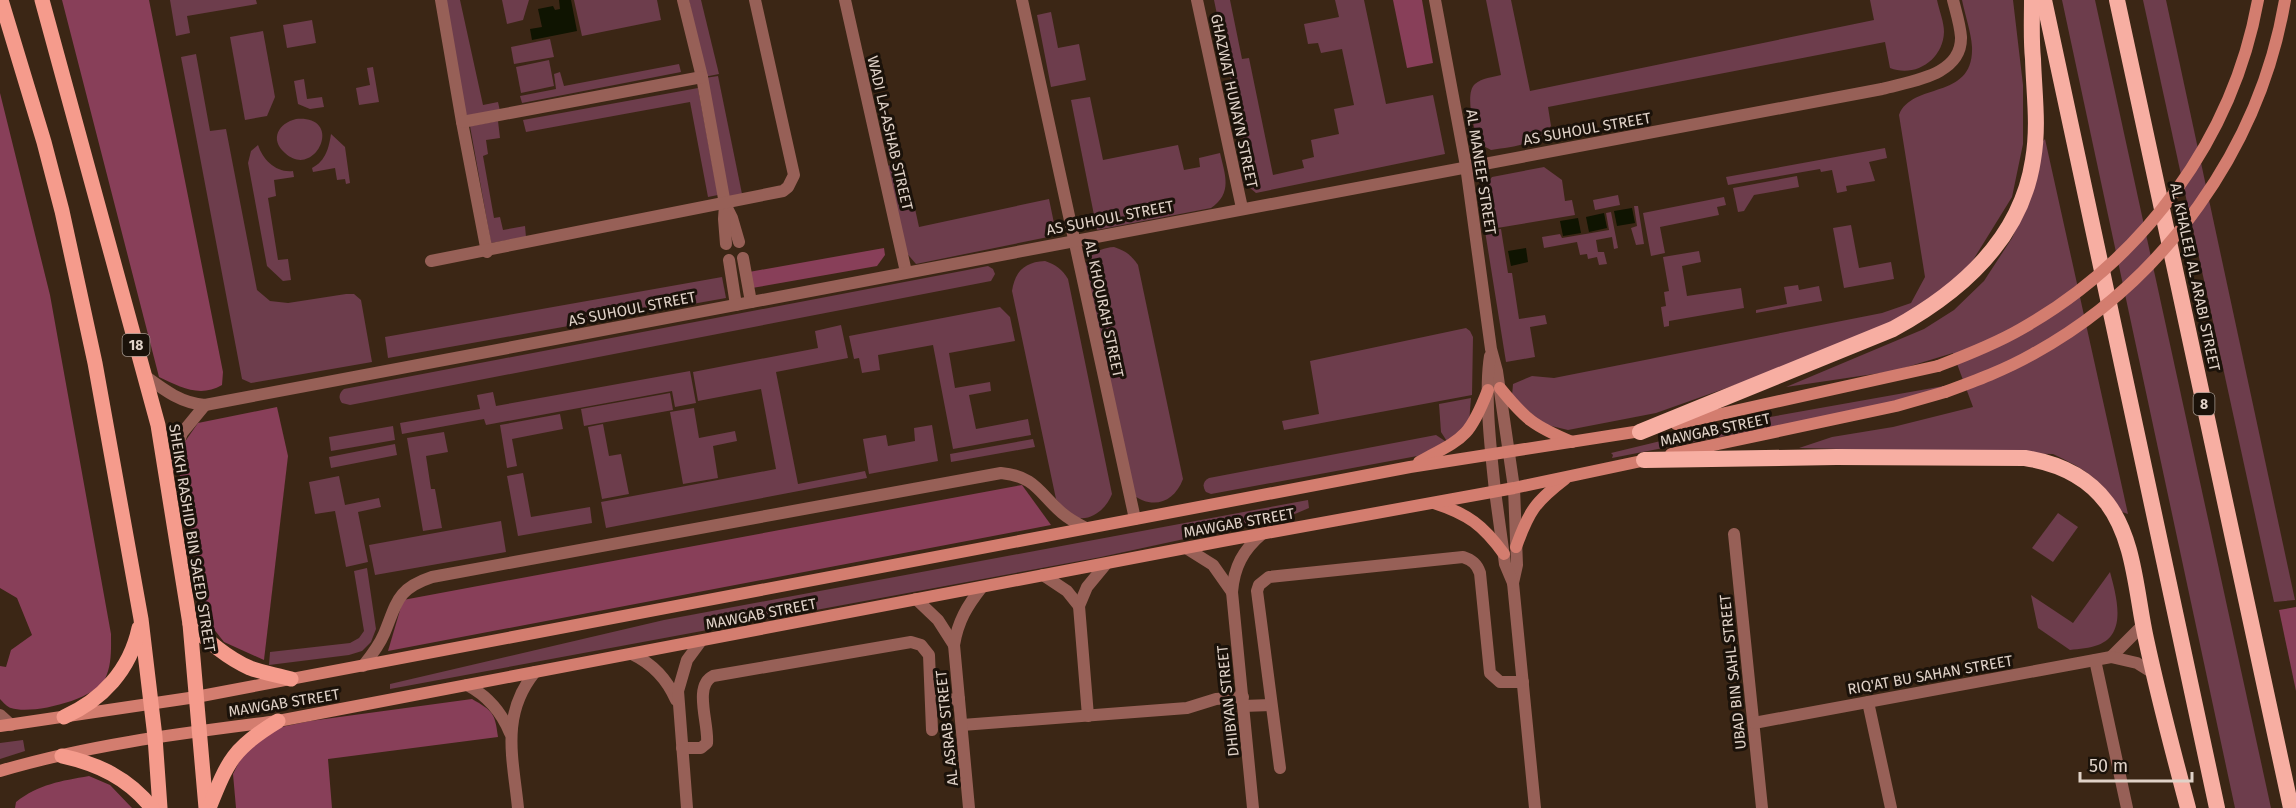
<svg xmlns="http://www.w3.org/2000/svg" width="2296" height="808" font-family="'Fira Sans',sans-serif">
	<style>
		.green { fill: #6d3d4c }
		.forest { fill: #883f59 }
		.water { fill: #0f1401 }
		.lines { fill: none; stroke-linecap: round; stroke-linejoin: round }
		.minor { stroke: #976057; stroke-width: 12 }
		.tertiary { stroke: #976057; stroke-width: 12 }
		.secondary { stroke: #d37d6f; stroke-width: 12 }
		.primary { stroke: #f59b8c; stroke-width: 15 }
		.trunk { stroke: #f7aea2; stroke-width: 16 }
		.secondary-bridge { stroke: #d37d6f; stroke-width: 12 }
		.labels { text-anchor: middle; stroke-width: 6; stroke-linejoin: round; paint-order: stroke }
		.shield { fill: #1b120a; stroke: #a5988f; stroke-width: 1.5 }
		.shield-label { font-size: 14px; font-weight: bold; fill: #e0d2c8 }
		.street-label { font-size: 15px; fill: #e0d2c8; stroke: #1b120a }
	</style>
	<rect width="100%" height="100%" fill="#3b2615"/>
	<g class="green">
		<polygon points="170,0 256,0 257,4 187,16 190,33 176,36"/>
		<polygon points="441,0 460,0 483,105 498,102 500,111 467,118"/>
		<polygon points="502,0 529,0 523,20 507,24"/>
		<polygon points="574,0 657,0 661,20 582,36"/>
		<polygon points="689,0 701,0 719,74 704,77"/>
		<polygon points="1214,0 1230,0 1242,59 1249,58 1273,175 1304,168 1302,160 1314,157 1311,140 1339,134 1334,109 1354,105 1342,49 1321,53 1318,43 1308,44 1304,24 1339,17 1335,0 1364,0 1386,104 1433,95 1445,154 1256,193 1243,182 1239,161 1247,159"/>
		<path d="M1486 0H1511L1530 91 1874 20 1870 0H1937C1939 10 1944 22 1944 32 1943 60 1915 78 1890 68L1885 42 1548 107 1551 126C1534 146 1515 146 1491 150 1485 147 1480 144 1477 137 1473 126 1465 92 1475 84 1482 78 1493 77 1501 75Z"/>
		<path d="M1962 0H2013L2023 85V144L2012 197 1970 265 1924 310 1856 342 1656 413 1568 430 1543 424 1512 396 1513 384 1532 376 1554 378 1882 313 1911 303 1925 277 1899 115C1912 81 1974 101 1972 47 1971 32 1965 15 1962 0Z"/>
		<polygon points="2062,0 2095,0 2271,808 2235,808"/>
		<polygon points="2143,0 2166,0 2295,600 2274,602"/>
		<polygon points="1051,12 1058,48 1079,44 1086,80 1051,87 1037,15"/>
		<polygon points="312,20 316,43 287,48 283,25"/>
		<polygon points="263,31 275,97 267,116 245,120 230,37"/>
		<polygon points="550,39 554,57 514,64 511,47"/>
		<polygon points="196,54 210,131 226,129 257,290 270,301 288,303 346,294 354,294 361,300 372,362 251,383 242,379 181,57"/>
		<polygon points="549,60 554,86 521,93 516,67"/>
		<polygon points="679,64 681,72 522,103 520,96 556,89 554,74 560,72 564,86"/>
		<polygon points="373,67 379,102 359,105 356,88 370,85 367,68"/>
		<polygon points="718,76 742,194 729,197 705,78"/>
		<polygon points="304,79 307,99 322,97 324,107 310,109 298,104 294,81"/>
		<polygon points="698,88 718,195 708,197 690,102 526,132 523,120"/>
		<path d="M1090 97 1103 160 1178 145 1184 170 1200 167 1199 158 1220 153C1225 175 1233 193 1211 208L1097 230 1071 100Z"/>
		<path d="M296 119C346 115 315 181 285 153 269 139 279 123 296 119Z"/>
		<polygon points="498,121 500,138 486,140 488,154 483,156 494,218 500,217 503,230 525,226 526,237 491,243 470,126"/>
		<path d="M331 134 345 147 350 183 346 184 345 179 337 180 335 168 313 172 312 168C326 161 329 147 331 134Z"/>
		<path d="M2045 139 2128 514 2122 512C2102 480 2087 470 2053 454L1799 448 1832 437 1893 427 1973 407 1953 353 1894 371 1786 387 1924 329 1954 310 1984 281 2012 238 2033 190 2040 144Z"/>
		<path d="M258 145C263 160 276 173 293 171L294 177 274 180 276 196 268 198 278 260 288 259 291 280 283 281 267 266 248 163 251 151Z"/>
		<polygon points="1885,148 1887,158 1869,162 1875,181 1846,186 1847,191 1837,193 1832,170 1821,172 1820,169 1728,185 1726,177"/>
		<polygon points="905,163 919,227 1049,199 1055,228 1048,237 916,264 904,250 886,166"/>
		<polygon points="1544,167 1562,180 1565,201 1572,200 1575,215 1485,230 1479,193 1492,177"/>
		<polygon points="1797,176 1799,187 1754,195 1744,211 1738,212 1733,188"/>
		<polygon points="1618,195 1620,205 1595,210 1593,200"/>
		<polygon points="1724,197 1726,205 1717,207 1719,215 1660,227 1665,253 1651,256 1643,213"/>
		<polygon points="1634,206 1638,206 1644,244 1636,245 1631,228 1637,226"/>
		<polygon points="1611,212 1618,248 1614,249 1612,237 1596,240 1598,252 1604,252 1607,264 1599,265 1597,257 1588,259 1587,254 1580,255 1577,242 1544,248 1542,237 1560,234 1562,238 1609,230 1606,213"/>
		<polygon points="1851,225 1859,268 1891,262 1894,279 1844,288 1833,228"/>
		<polygon points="1501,229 1508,273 1512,273 1519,319 1545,315 1547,324 1530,327 1535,357 1506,362 1485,231"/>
		<path d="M1114 247C1126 251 1131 255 1138 265L1183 479C1174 503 1152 510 1132 494L1083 267C1090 254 1099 248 1114 247Z"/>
		<polygon points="1699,251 1701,262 1682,266 1687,296 1741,288 1744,308 1669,321 1669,326 1664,327 1661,307 1666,306 1664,292 1669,291 1663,257"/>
		<path d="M1045 261C1056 265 1062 269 1068 279L1112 494C1106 510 1087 526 1069 514 1064 511 1060 503 1056 499L1012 291C1015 271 1025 262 1045 261Z"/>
		<path d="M988 266 993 269 995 274 991 281 350 405 342 403C338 398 339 393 344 389Z"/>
		<polygon points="722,277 726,298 388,358 385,337"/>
		<polygon points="1798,285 1799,290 1819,286 1822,301 1756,313 1756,310 1787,304 1784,287"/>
		<polygon points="1000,307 1010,317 1015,341 949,353 955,388 990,382 991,391 969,395 976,429 1028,419 1031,435 953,449 933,345 878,355 880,370 862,373 859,358 854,359 849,336"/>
		<polygon points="841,325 848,358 776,372 798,484 865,471 867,478 606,528 601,502 776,469 761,389 698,401 693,372 818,348 815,331"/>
		<polygon points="1466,328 1470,331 1473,337 1472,395 1284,430 1282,421 1319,414 1310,361"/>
		<polygon points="690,371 696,403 675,407 672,391 486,425 484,419 402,434 400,423 480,409 477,395 493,392 496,406"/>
		<polygon points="1955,384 1879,406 1612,458 1613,455 1611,453 1731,424"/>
		<polygon points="670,393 673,410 584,426 581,409"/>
		<polygon points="1471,398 1469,423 1448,443 1441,432 1439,404"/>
		<polygon points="694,408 699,438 735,431 737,441 713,446 718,478 683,484 670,412"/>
		<polygon points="560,414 563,429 512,439 517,466 507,468 500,425"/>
		<polygon points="603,424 609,456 621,454 629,494 602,499 588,427"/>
		<polygon points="932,425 938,461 869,474 863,439 886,435 888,446 915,441 914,428"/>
		<polygon points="393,426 395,440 331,451 329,437"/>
		<polygon points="444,432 448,452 426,456 431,489 435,489 442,528 423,531 407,438"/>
		<path d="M1436 435 1445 441 1439 452 1211 494 1206 492C1202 486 1203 481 1209 478Z"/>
		<polygon points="1033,439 1035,447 951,462 950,454"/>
		<polygon points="395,444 397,455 331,468 329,457"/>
		<polygon points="523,473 531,517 590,507 592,523 518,536 507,476"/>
		<polygon points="339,476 345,505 379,498 381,507 358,512 368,562 346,567 335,511 315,514 309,482"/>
		<polygon points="1308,500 1309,508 1290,516 1101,557 390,689 390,684 664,620"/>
		<polygon points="2058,513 2078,527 2053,562 2032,548"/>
		<polygon points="501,521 506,552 375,575 369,545"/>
		<polygon points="367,568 376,629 371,642 362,651 349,655 269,665 270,652 350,643 359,638 364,631 354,571"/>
		<path d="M2110 572C2116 595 2128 634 2098 645 2090 648 2079 649 2070 650L2038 628 2031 595 2073 623Z"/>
		<polygon points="23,740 25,751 0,759 0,743"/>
	</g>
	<g class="forest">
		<path d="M62 0H149L223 372 222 385C200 398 180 387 159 377Z"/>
		<polygon points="1393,0 1422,0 1433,63 1407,68"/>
		<path d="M0 93 50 295 111 634C111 649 112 665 105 679 94 700 32 715 11 708 7 707 3 702 0 699V666L6 667 11 650 32 635 17 598 0 588Z"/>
		<polygon points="884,248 885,255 877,266 752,288 749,272"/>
		<polygon points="277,407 288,456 264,660 224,642 209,623 178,466 184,443 198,423"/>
		<polygon points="1022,485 1051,525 388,651 403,600"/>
		<polygon points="2296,607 2296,691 2279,610"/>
		<path d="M472 699C493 711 495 713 498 737L328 759 332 808H236L233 774 246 748 267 730 310 721Z"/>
		<path d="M89 776 110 785 132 808H15L16 802C39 784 61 781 89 776Z"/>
	</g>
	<g class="water">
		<polygon points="559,0 571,0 577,31 532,40 530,29 542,27 538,9 553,6 555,10 560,9"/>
		<polygon points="1632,208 1635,223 1617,226 1614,211"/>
		<polygon points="1604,213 1607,228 1589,232 1586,217"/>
		<polygon points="1578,218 1581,233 1563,236 1560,221"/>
		<polygon points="1526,248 1528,262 1511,266 1508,251"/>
	</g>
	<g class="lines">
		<g class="minor">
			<polyline points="441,0 462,122 487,252"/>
			<polyline points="683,0 702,77 725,204 732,218 739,242"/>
			<polyline points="845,0 906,272"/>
			<polyline points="1022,0 1135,519"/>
			<polyline points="1197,0 1242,208"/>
			<polyline points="462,122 702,77"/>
			<polyline points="725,205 724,219 726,244"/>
			<polyline points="743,258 751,302"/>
			<polyline points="729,260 736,305"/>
			<polyline points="431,261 783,191 788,187 794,175 755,0"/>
			<path d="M145 376C164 390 181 403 205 405L1882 89C1910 81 1962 76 1961 37 1960 24 1956 12 1953 0"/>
			<polyline points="167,473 182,433 205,405"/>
			<polyline points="1514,488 1517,565 1513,583 1535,808"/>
			<polyline points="1495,491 1505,564 1513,583"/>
			<polyline points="1734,534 1762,808"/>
			<polyline points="1186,548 1213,565 1232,592"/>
			<polyline points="1043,575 1067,591 1079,606"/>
			<polyline points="916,599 938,620 954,645"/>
			<path d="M632 654C653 664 667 679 676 700"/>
			<polyline points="2111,657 2143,625"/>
			<polyline points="2095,660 2127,808"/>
			<path d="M363 666C371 656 379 646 384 634 397 603 396 589 432 577L1001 473C1035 476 1039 493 1062 513 1069 519 1078 524 1086 528"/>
			<path d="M467 685C488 696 501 711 510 733"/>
			<polyline points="931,701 959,699"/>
			<polyline points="1868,702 1891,808"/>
			<polyline points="1243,706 1271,705"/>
			<polyline points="0,715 11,725"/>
			<polyline points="1088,716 1079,606 1087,587 1106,564"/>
			<polyline points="1754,723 2111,657 2137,663 2153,673"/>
			<polyline points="962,725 1187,708 1216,699 1243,697"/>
			<path d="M682 748H701L707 743C709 724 693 686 713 676L911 642 921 645 929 655 932 730"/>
			<path d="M1280 768 1257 591 1259 585 1269 577 1463 557C1472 560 1477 564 1480 573L1490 673 1500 682H1523"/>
			<path d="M518 808C513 758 500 715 535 672"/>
			<polyline points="687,808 678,691 687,660 701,641"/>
			<path d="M969 808 954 645C958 621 967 606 982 587"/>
			<path d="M1253 808 1232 592C1234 567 1243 550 1262 534"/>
		</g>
		<g class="tertiary">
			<polyline points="1435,0 1466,166 1491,349 1497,371 1514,488"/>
			<path d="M1490 356C1484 394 1491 452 1495 491"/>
		</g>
		<g class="secondary">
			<path d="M1500 388C1526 420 1534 426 1572 442"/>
			<polyline points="1676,424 1938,366"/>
			<polyline points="1671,454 1896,406 1945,392"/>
			<path d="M1419 462C1463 438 1469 439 1488 390"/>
			<path d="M1434 503C1468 514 1483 525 1504 554"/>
			<path d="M1516 547C1529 511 1535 502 1565 479"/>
			<polyline points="0,726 196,697 1410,467 1647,430"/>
			<path d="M0 771C91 744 184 733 278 721L1222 541 1514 488 1651 459"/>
		</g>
		<g class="primary">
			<polyline points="1,0 44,142 62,211 95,363 141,619 155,737 160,808"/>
			<polyline points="42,0 158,425 190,624 206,808"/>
			<path d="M190 624C208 641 227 658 250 668 263 673 278 675 291 679"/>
			<path d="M64 717C102 700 130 670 139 628"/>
			<path d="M62 756C98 764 128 778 152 808"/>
			<path d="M209 808C228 761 233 748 278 721"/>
		</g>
		<g class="trunk">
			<polyline points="2044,0 2217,808"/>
			<polyline points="2117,0 2291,808"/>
			<path d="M1640 432 1893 329C1959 293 2021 239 2033 160 2039 126 2034 93 2033 59 2031 40 2032 20 2032 0"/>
			<path d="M1644 460 1836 457 2025 458C2057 463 2087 476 2107 503 2135 540 2136 594 2146 639 2158 695 2173 752 2188 808"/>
		</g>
		<g class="secondary-bridge">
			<path d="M1938 366C1967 355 1995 344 2021 329 2143 260 2233 139 2258 0"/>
			<path d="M1945 392C1975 381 2005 370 2033 354 2164 282 2260 148 2285 0"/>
		</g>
	</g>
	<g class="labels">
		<g class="shield">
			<rect x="122.5" y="334" width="27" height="22" rx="4.5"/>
			<rect x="2193.5" y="393" width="21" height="22" rx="4.5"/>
		</g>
		<g class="shield-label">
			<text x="136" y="350">18</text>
			<text x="2204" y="409">8</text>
		</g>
		<g class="street-label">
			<text transform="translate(1234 101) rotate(78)" y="5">GHAZWAT HUNAYN STREET</text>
			<text transform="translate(1587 129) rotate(-10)" y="5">AS SUHOUL STREET</text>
			<text transform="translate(890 133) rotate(77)" y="5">WADI LA-ASHAB STREET</text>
			<text transform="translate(1481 172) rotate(81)" y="5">AL MANEEF STREET</text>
			<text transform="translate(1110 218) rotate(-11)" y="5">AS SUHOUL STREET</text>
			<text transform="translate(2195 277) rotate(78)" y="5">AL KHALEEJ AL ARABI STREET</text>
			<text transform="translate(632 309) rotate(-11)" y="5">AS SUHOUL STREET</text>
			<text transform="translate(1104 309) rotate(78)" y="5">AL KHOURAH STREET</text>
			<text transform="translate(1715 430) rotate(-12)" y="5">MAWGAB STREET</text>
			<text transform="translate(1239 523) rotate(-10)" y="5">MAWGAB STREET</text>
			<text transform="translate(192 538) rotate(81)" y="5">SHEIKH RASHID BIN SAEED STREET</text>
			<text transform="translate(761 614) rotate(-11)" y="5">MAWGAB STREET</text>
			<text transform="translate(1733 672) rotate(-96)" y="5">UBAD BIN SAHL STREET</text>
			<text transform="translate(1930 675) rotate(-10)" y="5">RIQ'AT BU SAHAN STREET</text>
			<text transform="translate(1228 701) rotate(-96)" y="5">DHIBYAN STREET</text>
			<text transform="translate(284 703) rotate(-9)" y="5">MAWGAB STREET</text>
			<text transform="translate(947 728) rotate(-96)" y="5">AL ASRAB STREET</text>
		</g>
	</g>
	<path d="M2080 772v9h112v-9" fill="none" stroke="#e0d2c8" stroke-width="3"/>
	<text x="2089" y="772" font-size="18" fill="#e0d2c8" stroke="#1b120a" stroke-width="4.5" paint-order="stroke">50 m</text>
</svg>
